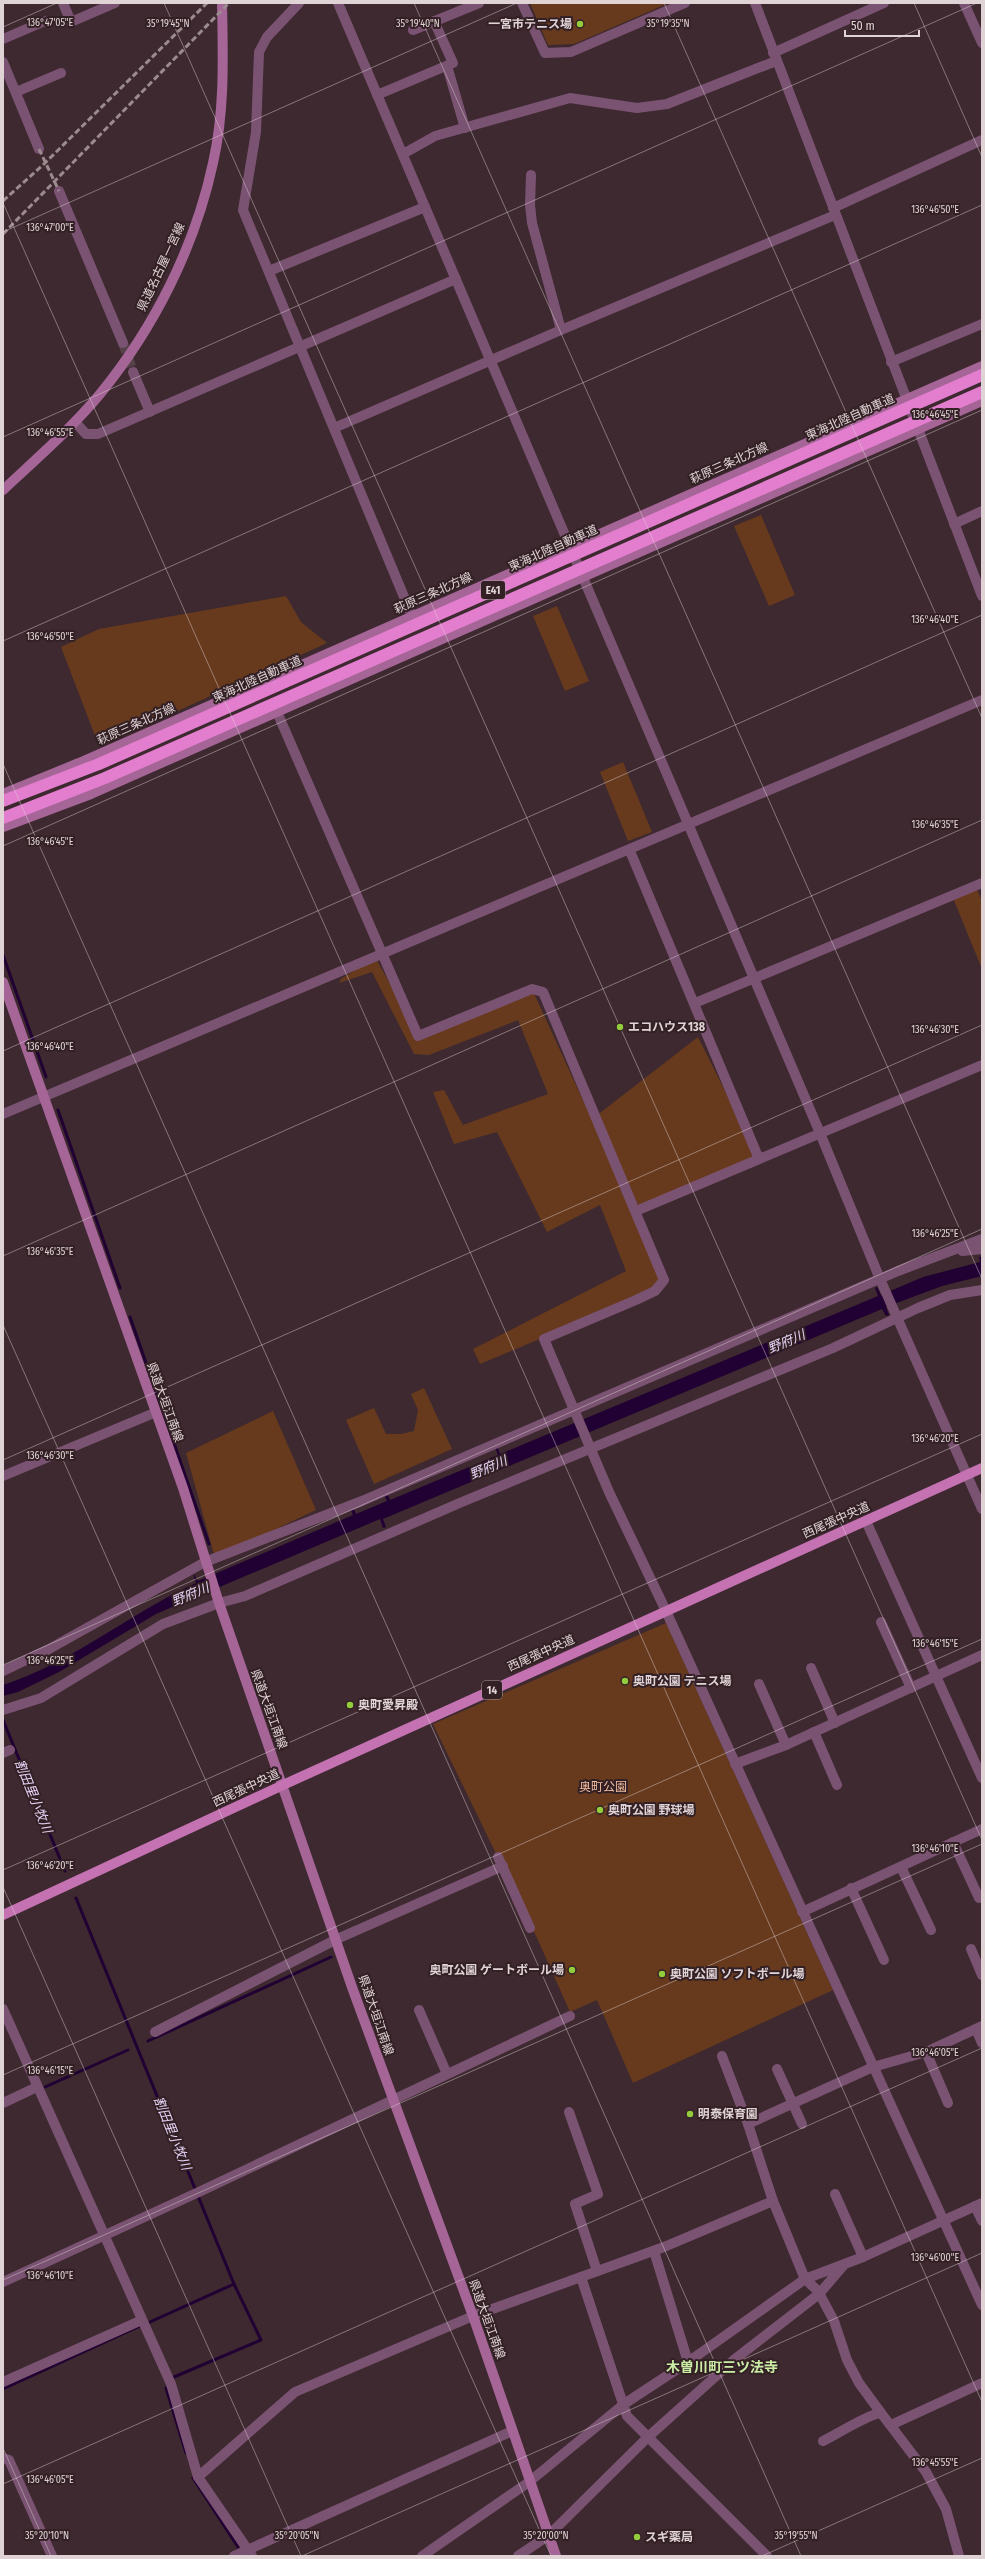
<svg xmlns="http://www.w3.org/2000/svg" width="985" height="2559" font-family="'Fira Sans Condensed','Noto Sans JP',sans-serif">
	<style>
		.green { fill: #673a1d }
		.water { fill: #210133 }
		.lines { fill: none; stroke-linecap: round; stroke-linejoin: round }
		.stream { stroke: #210133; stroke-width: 3 }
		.street-tunnel { stroke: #554248; stroke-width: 10; stroke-dasharray: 10 5; stroke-linecap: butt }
		.street { stroke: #7b5372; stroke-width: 10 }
		.secondary { stroke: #a56597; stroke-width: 10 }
		.primary { stroke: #c572b3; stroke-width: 10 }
		.highway { stroke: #e27ecd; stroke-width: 12 }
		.rail { stroke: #9b8b8f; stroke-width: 3; stroke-dasharray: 6 3; stroke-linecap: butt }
		.ticks { fill: none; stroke: #e0d3d6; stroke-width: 1; stroke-opacity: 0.45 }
		.poi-dot { fill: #93cd3e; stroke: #332025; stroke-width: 1.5 }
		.labels { text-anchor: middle; stroke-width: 4; stroke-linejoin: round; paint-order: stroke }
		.shield { fill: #332025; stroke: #ac9da1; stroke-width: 1 }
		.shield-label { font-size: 11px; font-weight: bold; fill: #e0d3d6 }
		.poi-label { font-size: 12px; font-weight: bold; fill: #e0d3d6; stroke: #332025; text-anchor: start }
		.street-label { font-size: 12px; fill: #e0d3d6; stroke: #332025 }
		.park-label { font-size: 12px; fill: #f3bd9e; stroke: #332025 }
		.water-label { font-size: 13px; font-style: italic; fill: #e7d4f7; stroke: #332025 }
		.quarter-label { font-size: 14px; font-weight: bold; fill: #caeca5; stroke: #332025 }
		.ticks-label { font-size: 10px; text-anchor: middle; fill: #e0d3d6; stroke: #332025; stroke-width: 4; stroke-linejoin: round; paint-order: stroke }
	</style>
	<rect width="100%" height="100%" fill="#3d292f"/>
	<g class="green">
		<polygon points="530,3 669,3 574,44 548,45"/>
		<polygon points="761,515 795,595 769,606 734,526"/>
		<polygon points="286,596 301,622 327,643 125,735 97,741 61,647 99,629"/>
		<polygon points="557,606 589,681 565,691 533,616"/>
		<polygon points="623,762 652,832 628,841 600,772"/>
		<polygon points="975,885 982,901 982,969 953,898"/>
		<polygon points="375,957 419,1036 532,989 663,1275 655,1291 480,1364 473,1349 626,1271 600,1205 547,1232 497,1132 454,1144 433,1092 444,1090 463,1125 548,1094 518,1020 429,1055 414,1054 372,972 339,983 341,979"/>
		<polygon points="698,1037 759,1159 640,1209 596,1116"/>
		<polygon points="424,1388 452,1449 374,1484 346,1420 374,1408 386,1434 401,1434 414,1431 418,1410 411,1394"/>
		<polygon points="273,1411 316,1510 215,1558 186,1453"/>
		<polygon points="666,1623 833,1990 633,2083 597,2000 570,2012 537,1938 433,1724"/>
	</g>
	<path class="water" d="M982 1256V1276L942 1286 886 1307 889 1315 886 1316 882 1309 383 1519 386 1527 383 1528 380 1519 156 1614 59 1672 18 1692 3 1696V1685C72 1663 130 1613 196 1583L193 1573 198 1581 353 1515 350 1508 353 1507 356 1514 387 1501 384 1495 387 1493 390 1500 498 1455 495 1447 497 1446 500 1454 878 1296 875 1288 877 1287 881 1295 923 1277 980 1262 979 1257Z"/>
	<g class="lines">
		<g class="stream">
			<polyline points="3,955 46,1077"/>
			<polyline points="58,1110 120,1288"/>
			<polyline points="130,1317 209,1544"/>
			<polyline points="3,1720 65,1871"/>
			<polyline points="76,1898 234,2284 150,2322"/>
			<polyline points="148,2041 331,1957"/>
			<polyline points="45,2087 128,2050"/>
			<polyline points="174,2377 261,2340 234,2284"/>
			<polyline points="166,2388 186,2453"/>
			<polyline points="3,2389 140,2326"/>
			<polyline points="193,2478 238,2547"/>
		</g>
		<polyline class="street-tunnel" points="123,343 133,372"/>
		<g class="street">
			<polyline points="63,3 71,22 115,3"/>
			<polyline points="299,3 267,37 259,52 256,132 243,210 412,616"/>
			<polyline points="338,3 820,1133 880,1279 982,1509"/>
			<polyline points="522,3 545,53 571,52 685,3"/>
			<polyline points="755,3 982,596"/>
			<polyline points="964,3 982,43"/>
			<polyline points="413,30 479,3"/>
			<polyline points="3,39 45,21"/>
			<polyline points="773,53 884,3"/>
			<polyline points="3,62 39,149"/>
			<polyline points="447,66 465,128"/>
			<polyline points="16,92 61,73"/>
			<polyline points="377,95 453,63 434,21"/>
			<polyline points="403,154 435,136 570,98 637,108 667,104 776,61"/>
			<polyline points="531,175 530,205 532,223 561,330"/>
			<polyline points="59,191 123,343"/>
			<polyline points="833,208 982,140"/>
			<polyline points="269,271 425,207"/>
			<polyline points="891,362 982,324"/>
			<polyline points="133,372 150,412"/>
			<polyline points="75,422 86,434 98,434 456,279"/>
			<polyline points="334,428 561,330 835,215"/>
			<polyline points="954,524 982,511"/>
			<polyline points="277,712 418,1036 532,989 543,992 664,1280 655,1291 636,1300 544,1339 609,1492 666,1611 982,2305"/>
			<polyline points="630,851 759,1159"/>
			<polyline points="695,1003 982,883"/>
			<polyline points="3,1114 982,700"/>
			<polyline points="636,1211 982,1065"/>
			<polyline points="962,1251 982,1249"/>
			<polyline points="3,1476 154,1413"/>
			<polyline points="866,1521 982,1778"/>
			<polyline points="881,1622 911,1688"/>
			<polyline points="811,1668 835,1723"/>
			<polyline points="3,1671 49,1649 205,1562 362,1501 898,1271 982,1239"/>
			<polyline points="759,1684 786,1745"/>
			<polyline points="3,1710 41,1698 163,1624 219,1603 245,1596 462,1502 833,1348 918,1308 950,1295 982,1290"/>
			<polyline points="814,1732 837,1785"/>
			<polyline points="3,1753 10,1750"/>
			<polyline points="735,1764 786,1745 982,1655"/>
			<polyline points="953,1842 979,1898"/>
			<polyline points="498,1857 530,1928"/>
			<polyline points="901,1867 931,1930"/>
			<polyline points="851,1888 884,1960"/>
			<polyline points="802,1912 982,1829"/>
			<polyline points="971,1949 982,1975"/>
			<polyline points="3,2009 171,2384 198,2477 252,2556"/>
			<polyline points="419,2010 447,2074"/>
			<polyline points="976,2029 982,2043"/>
			<polyline points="155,2032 337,1939 503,1866"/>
			<polyline points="926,2052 948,2103"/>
			<polyline points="722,2056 748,2124 773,2201 805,2279 818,2291 834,2321 847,2360 859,2383 881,2413"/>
			<polyline points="777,2069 802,2124"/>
			<polyline points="3,2103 37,2087"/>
			<polyline points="569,2112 598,2194 575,2204 597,2271"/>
			<polyline points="748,2124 873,2067 926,2052 982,2026"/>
			<polyline points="835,2194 863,2257"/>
			<polyline points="975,2206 982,2221"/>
			<polyline points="654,2251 688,2362"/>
			<polyline points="581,2277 627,2416 767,2556"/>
			<polyline points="3,2282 201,2191 570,2016"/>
			<polyline points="3,2382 142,2320"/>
			<polyline points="891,2425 982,2383"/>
			<path d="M823 2441C835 2435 871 2413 881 2413L926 2472 946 2509 959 2556"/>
			<polyline points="3,2458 9,2460 52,2556"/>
			<polyline points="198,2477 295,2392 473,2316 664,2247 773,2201"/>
			<polyline points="234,2556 512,2431"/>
			<polyline points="422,2556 529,2482 624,2404 688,2362 805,2279 863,2257 982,2203"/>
			<polyline points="518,2556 549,2535 648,2437 735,2359 819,2294 843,2266"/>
		</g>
		<g class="secondary">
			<path d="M3 490C36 459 71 429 100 394 154 328 195 247 213 163 225 111 223 56 222 3"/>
			<polyline points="3,794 79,763 982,366"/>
			<polyline points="3,827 91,794 152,767 982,401"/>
			<polyline points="3,982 183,1488 219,1603 353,1990 473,2316 556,2556"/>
		</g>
		<polyline class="primary" points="3,1915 283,1785 982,1468"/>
		<g class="highway">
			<polyline points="3,801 99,764 982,375"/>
			<polyline points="3,818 105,778 982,392"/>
		</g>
		<g class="rail">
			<polyline points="39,149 59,191"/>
			<polyline points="3,201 45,163 207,3"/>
			<polyline points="3,234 229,3"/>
		</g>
	</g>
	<path class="ticks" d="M164 3 982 1840M414 3 982 1279M664 3 982 718M914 3 982 157M3 27 57 3M3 203 982 2402M3 232 517 3M3 437 977 3M3 641 982 205M3 764 801 2556M3 846 982 410M3 1051 982 615M3 1256 982 820M3 1325 551 2556M3 1460 982 1025M3 1665 982 1229M3 1870 982 1434M3 1887 301 2556M3 2075 982 1639M3 2280 982 1844M3 2448 51 2556M3 2484 982 2048M302 2556 982 2253M762 2556 982 2458"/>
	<g class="poi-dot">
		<circle cx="580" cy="24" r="4"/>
		<circle cx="620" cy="1027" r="4"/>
		<circle cx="625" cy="1681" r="4"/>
		<circle cx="350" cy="1705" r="4"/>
		<circle cx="600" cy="1810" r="4"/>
		<circle cx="572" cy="1970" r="4"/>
		<circle cx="662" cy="1974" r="4"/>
		<circle cx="690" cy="2114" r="4"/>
		<circle cx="637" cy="2537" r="4"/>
	</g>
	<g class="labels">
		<g class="shield">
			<rect x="481" y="581" width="24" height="18" rx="3"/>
			<rect x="482" y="1681" width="20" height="18" rx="3"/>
		</g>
		<g class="shield-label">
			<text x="493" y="594">E41</text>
			<text x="492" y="1694">14</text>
		</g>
		<g class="poi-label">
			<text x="572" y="28" text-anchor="end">一宮市テニス場</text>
			<text x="628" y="1031">エコハウス138</text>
			<text x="633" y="1685">奥町公園 テニス場</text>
			<text x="358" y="1709">奥町愛昇殿</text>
			<text x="608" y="1814">奥町公園 野球場</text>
			<text x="564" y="1974" text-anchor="end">奥町公園 ゲートボール場</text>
			<text x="670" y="1978">奥町公園 ソフトボール場</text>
			<text x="698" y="2118">明泰保育園</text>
			<text x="645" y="2541">スギ薬局</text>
		</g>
		<g class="street-label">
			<text transform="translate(161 267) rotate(-65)" y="4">県道名古屋一宮線</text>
			<text transform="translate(850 417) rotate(-24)" y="4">東海北陸自動車道</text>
			<text transform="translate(729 463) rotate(-24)" y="4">萩原三条北方線</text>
			<text transform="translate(553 548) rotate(-24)" y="4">東海北陸自動車道</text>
			<text transform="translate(433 593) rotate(-24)" y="4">萩原三条北方線</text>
			<text transform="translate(257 679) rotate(-24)" y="4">東海北陸自動車道</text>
			<text transform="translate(136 724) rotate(-24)" y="4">萩原三条北方線</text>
			<text transform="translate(165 1402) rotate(70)" y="4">県道大垣江南線</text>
			<text transform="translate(836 1520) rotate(-24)" y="4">西尾張中央道</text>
			<text transform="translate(541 1653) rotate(-24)" y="4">西尾張中央道</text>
			<text transform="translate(269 1709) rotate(70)" y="4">県道大垣江南線</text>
			<text transform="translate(246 1788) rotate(-25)" y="4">西尾張中央道</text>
			<text transform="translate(376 2015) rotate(71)" y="4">県道大垣江南線</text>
			<text transform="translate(487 2319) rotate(70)" y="4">県道大垣江南線</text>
		</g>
		<g class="park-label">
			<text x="603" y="1791">奥町公園</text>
		</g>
		<g class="water-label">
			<text transform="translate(786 1341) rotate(-23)" y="5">野府川</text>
			<text transform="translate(488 1467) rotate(-23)" y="5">野府川</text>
			<text transform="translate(190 1594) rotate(-23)" y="5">野府川</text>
			<text transform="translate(34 1796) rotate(68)" y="5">割田里小牧川</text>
			<text transform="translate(173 2133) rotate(68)" y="5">割田里小牧川</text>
		</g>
		<g class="quarter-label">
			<text x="722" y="2372">木曽川町三ツ法寺</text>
		</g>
	</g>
	<g class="ticks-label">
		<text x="50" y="26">136°47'05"E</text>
		<text x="668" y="27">35°19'35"N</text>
		<text x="168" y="27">35°19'45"N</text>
		<text x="418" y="27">35°19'40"N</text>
		<text x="935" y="213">136°46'50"E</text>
		<text x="50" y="231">136°47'00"E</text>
		<text x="935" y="418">136°46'45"E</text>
		<text x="50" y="436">136°46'55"E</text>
		<text x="935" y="623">136°46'40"E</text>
		<text x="50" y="640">136°46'50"E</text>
		<text x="935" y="828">136°46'35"E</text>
		<text x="50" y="845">136°46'45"E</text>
		<text x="935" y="1033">136°46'30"E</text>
		<text x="50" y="1050">136°46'40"E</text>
		<text x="935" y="1237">136°46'25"E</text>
		<text x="50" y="1255">136°46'35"E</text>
		<text x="935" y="1442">136°46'20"E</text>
		<text x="50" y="1459">136°46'30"E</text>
		<text x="935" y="1647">136°46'15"E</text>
		<text x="50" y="1664">136°46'25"E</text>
		<text x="935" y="1852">136°46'10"E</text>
		<text x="50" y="1869">136°46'20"E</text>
		<text x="935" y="2056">136°46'05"E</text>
		<text x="50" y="2074">136°46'15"E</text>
		<text x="935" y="2261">136°46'00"E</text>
		<text x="50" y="2279">136°46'10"E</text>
		<text x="935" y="2466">136°45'55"E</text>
		<text x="50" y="2483">136°46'05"E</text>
		<text x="47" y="2539">35°20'10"N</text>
		<text x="297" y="2539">35°20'05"N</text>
		<text x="546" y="2539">35°20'00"N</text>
		<text x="796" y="2539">35°19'55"N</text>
	</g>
	<rect width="985" height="2559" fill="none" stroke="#e0d3d6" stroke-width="8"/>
	<path d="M845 30v6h74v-6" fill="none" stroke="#e0d3d6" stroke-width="2"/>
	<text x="851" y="30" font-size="12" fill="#e0d3d6" stroke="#332025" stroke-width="3" paint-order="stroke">50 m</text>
</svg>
